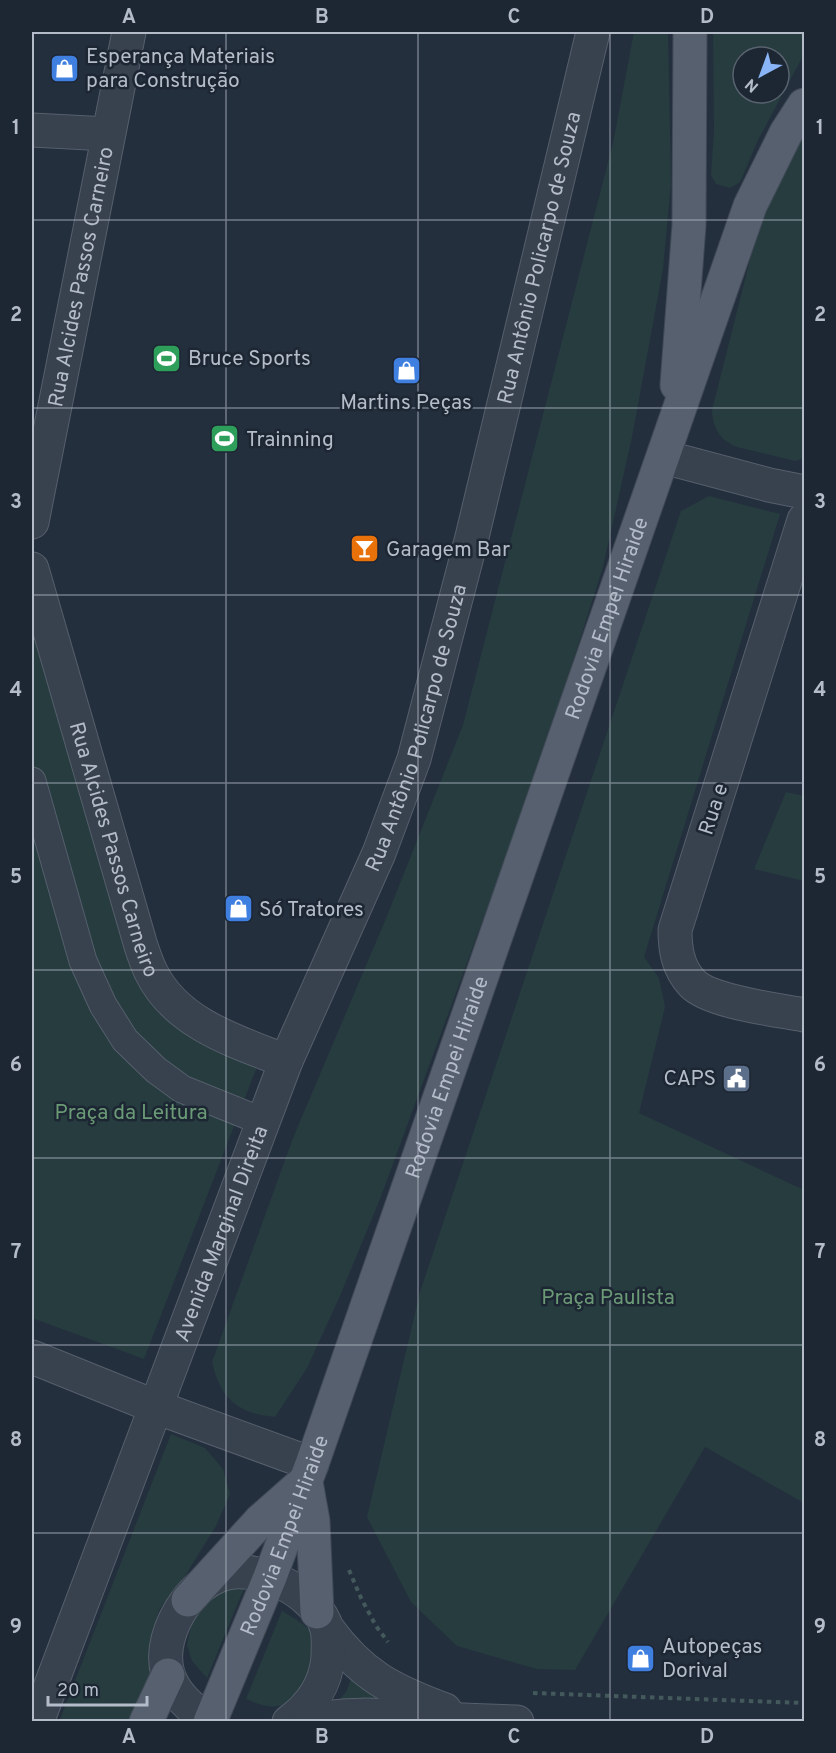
<svg xmlns="http://www.w3.org/2000/svg" width="836" height="1753" font-family="Overpass,sans-serif">
	<style>
		.green { fill: #263c3f; fill-rule: evenodd }
		.lines { fill: none; stroke-linecap: round; stroke-linejoin: round }
		.pedestrian-casing { stroke: #565f6c; stroke-width: 29 }
		.minor-casing { stroke: #565f6c; stroke-width: 35 }
		.primary-casing { stroke: #414a57; stroke-width: 35 }
		.path { stroke: #44595c; stroke-width: 4; stroke-dasharray: 4.5 4.5; stroke-linecap: butt }
		.pedestrian { stroke: #38414e; stroke-width: 27 }
		.minor { stroke: #38414e; stroke-width: 33 }
		.primary { stroke: #56606e; stroke-width: 33 }
		.grid { fill: none; stroke: #b4bcc9; stroke-width: 1.5; stroke-opacity: 0.55 }
		.labels { text-anchor: middle; stroke-width: 5; stroke-linejoin: round; paint-order: stroke }
		.poi-label { font-size: 21px; fill: #b4bcc9; stroke: #1d2633; text-anchor: start }
		.street-label { font-size: 21px; fill: #b4bcc9; stroke: #1d2633 }
		.park-label { font-size: 21px; fill: #6b9a76; stroke: #1d2633 }
		.neatline { fill: none; stroke: #b4bcc9; stroke-width: 2 }
		.grid-label { font-size: 20px; text-anchor: middle; font-weight: bold; fill: #b4bcc9 }
	</style>
	<rect width="100%" height="100%" fill="#242f3e"/>
	<g class="green">
		<path d="M634 32H668L671 183 663 269 632 437 603 567 542 759 380 1199 340 1296 307 1368 275 1417C238 1414 220 1398 212 1362L293 1138 387 916 463 725 613 143Z"/>
		<path d="M713 32H804V54L757 142 742 178 739 183 730 188 716 184 711 175 714 131ZM743 57H779V93H743Z"/>
		<path d="M804 127V458L795 461 737 447C720 440 713 429 712 410L755 240 776 180Z"/>
		<polygon points="709,496 780,514 644,957 659,978 665,1007 639,1113 804,1190 804,1503 705,1447 575,1670 537,1669 457,1646 411,1602 367,1517 420,1292 681,511"/>
		<polygon points="32,617 127,947 260,1059 144,1359 32,1318"/>
		<polygon points="786,792 804,796 804,881 754,869"/>
		<polygon points="171,1434 205,1448 223,1469 230,1494 216,1526 185,1576 159,1610 150,1644 151,1672 129,1721 59,1722"/>
		<polygon points="245,1586 207,1678 192,1661 187,1645 193,1618 214,1593"/>
		<path d="M282 1611C295 1619 313 1627 316 1643 318 1649 317 1660 316 1667 314 1675 291 1703 282 1705 270 1709 258 1704 246 1699Z"/>
		<polygon points="351,1679 407,1702 338,1701 346,1692"/>
	</g>
	<g class="lines">
		<defs>
			<polyline id="pedestrian" points="32,781 83,961 103,1005 125,1040 156,1070 182,1089 264,1122"/>
			<g id="minor">
				<polyline points="32,130 108,134"/>
				<polyline points="664,457 769,485 804,492"/>
				<path d="M804 520 675 930C675 950 678 968 692 983 709 1002 778 1010 804 1015"/>
				<path id="s1" d="M32 522 129 32"/>
				<path id="s2" d="M32 569 141 946C144 955 147 964 151 972 176 1024 237 1042 286 1061"/>
				<polyline points="32,1357 156,1407 312,1464"/>
				<path d="M327 1628C361 1675 391 1690 445 1710"/>
				<path id="s3" d="M37 1722 286 1061 379 853 414 759 472 537 593 32"/>
				<path d="M210 1722C180 1701 158 1678 168 1639 175 1613 193 1586 218 1576 253 1560 317 1592 327 1629 329 1638 328 1648 328 1657 326 1684 311 1706 289 1722"/>
				<path d="M305 1722C343 1712 381 1715 420 1718 452 1720 485 1721 517 1722"/>
			</g>
			<g id="primary">
				<polyline points="677,385 689,225 690,32"/>
				<polyline points="306,1482 313,1521 317,1612"/>
				<polyline points="188,1600 260,1521 302,1484"/>
				<polyline points="146,1722 168,1675"/>
				<path id="s4" d="M210 1722 270 1577 312 1464 750 206 786 133 804 105"/>
			</g>
		</defs>
		<use href="#pedestrian" class="pedestrian-casing"/>
		<use href="#minor" class="minor-casing"/>
		<use href="#primary" class="primary-casing"/>
		<g class="path">
			<polyline points="349,1570 361,1598 376,1626 388,1642"/>
			<polyline points="533,1693 804,1703"/>
		</g>
		<use href="#pedestrian" class="pedestrian"/>
		<use href="#minor" class="minor"/>
		<use href="#primary" class="primary"/>
	</g>
	<path class="grid" d="M226 32V1722M418 32V1722M610 32V1722M32 220H804M32 408H804M32 595H804M32 783H804M32 970H804M32 1158H804M32 1345H804M32 1533H804"/>
	<defs>
		<symbol id="shop-square" viewBox="-11 -11 22 22"><rect x="-9" y="-9" width="18" height="18" rx="4" fill="#3f7fe0" stroke="#1d2633"/><path d="M-5-2.5h2.3a2.7 3.5 0 0 1 5.4 0H5L5.5 6h-11ZM-1.5-2.5h3a1.5 2.3 0 0 0-3 0Z" fill="#fff"/></symbol>
		<symbol id="stadium-square" viewBox="-11 -11 22 22"><rect x="-9" y="-9" width="18" height="18" rx="4" fill="#2e9e5b" stroke="#1d2633"/><path d="M0-5a6.5 5 0 1 0 0 10a6.5 5 0 1 0 0-10ZM-3.5-1.8h7v3.6h-7Z" fill="#fff"/></symbol>
		<symbol id="bar-square" viewBox="-11 -11 22 22"><rect x="-9" y="-9" width="18" height="18" rx="4" fill="#e8710a" stroke="#1d2633"/><path d="M-6-5H6L.8 .8V4.5H3.5V6h-7V4.5H-.8V.8Z" fill="#fff"/></symbol>
		<symbol id="civic-square" viewBox="-11 -11 22 22"><rect x="-9" y="-9" width="18" height="18" rx="4" fill="#5c6f8a" stroke="#1d2633"/><path d="M-.6-6.5H3V-4.5H.6V-3L4-1V1h2V6H-6V1h2V-1L-.6-3ZM-1.2 2.5V6h2.4V2.5Z" fill="#fff"/></symbol>
	</defs>
	<g fill-rule="evenodd">
		<use href="#shop-square" x="48" y="52" width="33" height="33"/>
		<use href="#stadium-square" x="150" y="342" width="33" height="33"/>
		<use href="#shop-square" x="390" y="354" width="33" height="33"/>
		<use href="#stadium-square" x="208" y="422" width="33" height="33"/>
		<use href="#bar-square" x="348" y="532" width="33" height="33"/>
		<use href="#shop-square" x="222" y="892" width="33" height="33"/>
		<use href="#civic-square" x="720" y="1062" width="33" height="33"/>
		<use href="#shop-square" x="624" y="1642" width="33" height="33"/>
	</g>
	<g class="labels">
		<g class="poi-label">
			<text x="86" y="63">Esperança Materiais<tspan x="86" dy="24">para Construção</tspan></text>
			<text x="188" y="365">Bruce Sports</text>
			<text x="406" y="409" text-anchor="middle">Martins Peças</text>
			<text x="246" y="446">Trainning</text>
			<text x="386" y="556">Garagem Bar</text>
			<text x="259" y="916">Só Tratores</text>
			<text x="716" y="1085" text-anchor="end">CAPS</text>
			<text x="662" y="1653">Autopeças<tspan x="662" dy="24">Dorival</tspan></text>
		</g>
		<g class="street-label">
			<text dy="7" stroke="none"><textPath href="#s3" startOffset="1551">Rua Antônio Policarpo de Souza</textPath></text>
			<text dy="7" stroke="none"><textPath href="#s1" startOffset="250">Rua Alcides Passos Carneiro</textPath></text>
			<text dy="7" stroke="none"><textPath href="#s4" startOffset="1173">Rodovia Empei Hiraide</textPath></text>
			<text dy="7" stroke="none"><textPath href="#s3" startOffset="1065">Rua Antônio Policarpo de Souza</textPath></text>
			<text transform="translate(713 809) rotate(-72)" y="7">Rua e</text>
			<text dy="7" stroke="none"><textPath href="#s2" startOffset="292">Rua Alcides Passos Carneiro</textPath></text>
			<text dy="7" stroke="none"><textPath href="#s4" startOffset="687">Rodovia Empei Hiraide</textPath></text>
			<text dy="7" stroke="none"><textPath href="#s3" startOffset="522">Avenida Marginal Direita</textPath></text>
			<text dy="7" stroke="none"><textPath href="#s4" startOffset="201">Rodovia Empei Hiraide</textPath></text>
		</g>
		<g class="park-label">
			<text x="131" y="1119">Praça da Leitura</text>
			<text x="608" y="1304">Praça Paulista</text>
		</g>
	</g>
	<rect width="836" height="1753" fill="none" stroke="#1d2633" stroke-width="66"/>
	<g transform="translate(761 75) rotate(221)"><circle r="28" fill="#1d2633" stroke="#59626f" stroke-width="1.5"/>
	<path d="M0-4.5L10 22L0 15L-10 22Z" fill="#8ab4f8"/>
	<text y="-9" font-size="16" font-weight="bold" text-anchor="middle" fill="#b4bcc9">N</text>
	</g>
	<path d="M48 1696v9h99v-9" fill="none" stroke="#b4bcc9" stroke-width="3"/>
	<text x="57" y="1696" font-size="18" fill="#b4bcc9" stroke="#1d2633" stroke-width="4.5" paint-order="stroke">20 m</text>
	<rect x="33" y="33" width="770" height="1687" class="neatline"/>
	<g class="grid-label">
		<text x="129" y="23">A</text>
		<text x="322" y="23">B</text>
		<text x="514" y="23">C</text>
		<text x="707" y="23">D</text>
		<text x="16" y="134">1</text>
		<text x="820" y="134">1</text>
		<text x="16" y="321">2</text>
		<text x="820" y="321">2</text>
		<text x="16" y="508">3</text>
		<text x="820" y="508">3</text>
		<text x="16" y="696">4</text>
		<text x="820" y="696">4</text>
		<text x="16" y="883">5</text>
		<text x="820" y="883">5</text>
		<text x="16" y="1071">6</text>
		<text x="820" y="1071">6</text>
		<text x="16" y="1258">7</text>
		<text x="820" y="1258">7</text>
		<text x="16" y="1446">8</text>
		<text x="820" y="1446">8</text>
		<text x="16" y="1633">9</text>
		<text x="820" y="1633">9</text>
		<text x="129" y="1743">A</text>
		<text x="322" y="1743">B</text>
		<text x="514" y="1743">C</text>
		<text x="707" y="1743">D</text>
	</g>
</svg>
